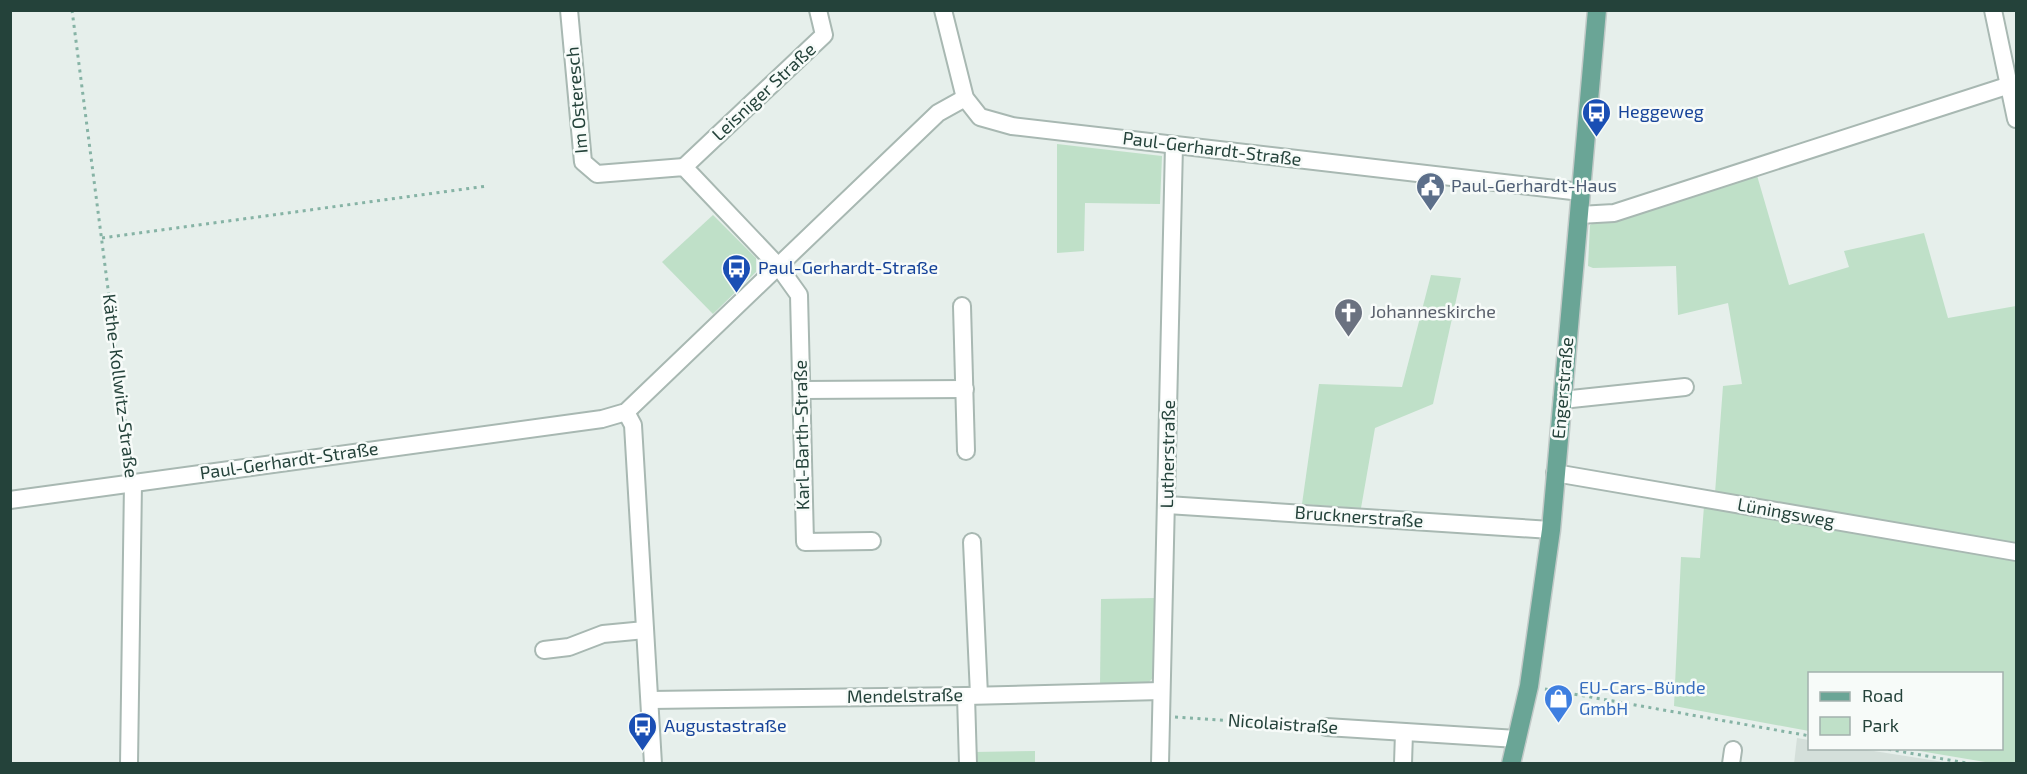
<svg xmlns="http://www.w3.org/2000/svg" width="2027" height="774" font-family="'Exo 2',sans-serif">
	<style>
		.built { fill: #d4dfda }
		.green { fill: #bfe0c8 }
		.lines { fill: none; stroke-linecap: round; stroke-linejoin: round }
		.minor-casing { stroke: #a8b8b2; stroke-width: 20 }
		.major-casing { stroke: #c2cac8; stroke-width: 21 }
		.path { stroke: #86b3a5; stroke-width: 3; stroke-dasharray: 3 4.5; stroke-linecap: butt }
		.minor { stroke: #fff; stroke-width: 16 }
		.major { stroke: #6aa596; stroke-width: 18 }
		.labels { text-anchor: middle; stroke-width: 5; stroke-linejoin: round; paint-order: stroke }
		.street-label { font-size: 18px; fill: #24423a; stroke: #f7fbf9 }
		.transit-label { font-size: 18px; fill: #164399; stroke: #f7fbf9; text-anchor: start }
		.service-label { font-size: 18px; fill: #4e5e75; stroke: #f7fbf9; text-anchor: start }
		.worship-label { font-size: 18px; fill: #5b616d; stroke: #f7fbf9; text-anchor: start }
		.shop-label { font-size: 18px; fill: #366cbe; stroke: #f7fbf9; text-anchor: start }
	</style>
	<rect width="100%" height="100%" fill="#e6efeb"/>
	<polygon class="built" points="1797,738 1809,740 1810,748 1861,749 1950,763 1794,764"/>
	<g class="green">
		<polygon points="1057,144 1162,156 1160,204 1085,203 1084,251 1057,253"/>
		<polygon points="1756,172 1789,285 1849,267 1844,251 1924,233 1948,318 2016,306 2016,543 1715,493 1723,386 1742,384 1728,303 1678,315 1676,266 1593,268 1588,266 1590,225 1597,221"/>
		<polygon points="713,215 756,258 756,272 713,314 662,262"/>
		<polygon points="1431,275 1461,278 1433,404 1375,428 1361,508 1302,504 1319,384 1402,387"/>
		<polygon points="1704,506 2016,560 2016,763 1991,763 1908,749 2002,748 2002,674 1810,674 1809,731 1674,706 1681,557 1700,558"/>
		<polygon points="1155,598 1154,677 1148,683 1100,686 1101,599"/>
		<polygon points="1035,751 1035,763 975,763 974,752"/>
	</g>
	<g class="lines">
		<defs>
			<g id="minor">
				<polyline points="569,10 583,162 597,174 684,167 779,267 799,295 805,542 872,541"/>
				<polyline points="943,10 965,98 980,117 1012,126 1581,192"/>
				<polyline points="1993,10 2016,119"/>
				<polyline points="684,167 824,35 818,10"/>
				<polyline points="1579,215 1614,213 2016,83"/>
				<polyline points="962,306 966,451"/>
				<polyline points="802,390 965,389"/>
				<polyline points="1562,400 1685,387"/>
				<polyline points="626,412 633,425 653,764"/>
				<polyline points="1555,473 2016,552"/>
				<polyline points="10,500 602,419 626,412 938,113 965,98"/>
				<polyline points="1167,505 1551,530"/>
				<polyline points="972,542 979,695"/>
				<polyline points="544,650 569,647 603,634 645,630"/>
				<polyline points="966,696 968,764"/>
				<polyline points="650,700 966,696 1161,691"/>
				<polyline points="1326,727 1517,739"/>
				<polyline points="129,764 133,483"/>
				<polyline points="1160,764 1174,145"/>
				<polyline points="1403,764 1404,732"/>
				<polyline points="1731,764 1733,750"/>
			</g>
			<polyline id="major" points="1511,764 1529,686 1551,530 1597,10"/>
		</defs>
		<use href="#minor" class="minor-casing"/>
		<use href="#major" class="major-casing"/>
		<g class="path">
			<polyline points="72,10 131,467"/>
			<polyline points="102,238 487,186"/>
			<polyline points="1545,689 1810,736"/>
			<polyline points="1175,717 1312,726"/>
			<polyline points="1881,748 1972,764"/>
		</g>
		<use href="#minor" class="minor"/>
		<use href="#major" class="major"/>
	</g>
	<defs>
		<symbol id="bus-pin" viewBox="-11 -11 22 30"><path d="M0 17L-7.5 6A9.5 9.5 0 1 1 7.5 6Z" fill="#1a4fb4" stroke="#f7fbf9"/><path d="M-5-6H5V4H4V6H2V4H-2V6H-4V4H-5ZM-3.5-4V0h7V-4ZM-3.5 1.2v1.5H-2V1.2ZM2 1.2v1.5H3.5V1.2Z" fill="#fff"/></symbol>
		<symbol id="civic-pin" viewBox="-11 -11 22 30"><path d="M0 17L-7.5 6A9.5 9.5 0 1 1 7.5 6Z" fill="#5c6f8a" stroke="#f7fbf9"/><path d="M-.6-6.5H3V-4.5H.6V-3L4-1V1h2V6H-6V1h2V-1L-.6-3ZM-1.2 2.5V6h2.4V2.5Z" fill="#fff"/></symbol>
		<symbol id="church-pin" viewBox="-11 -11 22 30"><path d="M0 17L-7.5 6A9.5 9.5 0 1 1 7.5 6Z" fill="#6b7280" stroke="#f7fbf9"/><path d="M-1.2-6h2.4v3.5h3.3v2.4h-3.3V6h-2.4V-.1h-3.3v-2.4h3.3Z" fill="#fff"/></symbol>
		<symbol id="shop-pin" viewBox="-11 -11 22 30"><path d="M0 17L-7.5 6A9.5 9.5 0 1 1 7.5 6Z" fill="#3f7fe0" stroke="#f7fbf9"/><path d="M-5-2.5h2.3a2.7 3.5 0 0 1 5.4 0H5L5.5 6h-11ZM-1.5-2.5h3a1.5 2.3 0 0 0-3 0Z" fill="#fff"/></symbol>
	</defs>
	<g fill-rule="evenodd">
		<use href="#bus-pin" x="1580" y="96" width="33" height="45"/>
		<use href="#civic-pin" x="1414" y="170" width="33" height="45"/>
		<use href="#bus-pin" x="720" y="252" width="33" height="45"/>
		<use href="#church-pin" x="1332" y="296" width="33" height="45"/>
		<use href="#shop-pin" x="1542" y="682" width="33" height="45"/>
		<use href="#bus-pin" x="626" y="710" width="33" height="45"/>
	</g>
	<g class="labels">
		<g class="street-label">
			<text transform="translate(764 92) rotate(-43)" y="6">Leisniger Straße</text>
			<text transform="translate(577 100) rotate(-95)" y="6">Im Osteresch</text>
			<text transform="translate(1212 149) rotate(7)" y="6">Paul-Gerhardt-Straße</text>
			<text transform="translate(120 386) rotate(83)" y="6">Käthe-Kollwitz-Straße</text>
			<text transform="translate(1563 388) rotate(-85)" y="6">Engerstraße</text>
			<text transform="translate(802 435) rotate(-91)" y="6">Karl-Barth-Straße</text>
			<text transform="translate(1168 454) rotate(-89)" y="6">Lutherstraße</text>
			<text transform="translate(289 461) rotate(-8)" y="6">Paul-Gerhardt-Straße</text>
			<text transform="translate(1786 513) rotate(10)" y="6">Lüningsweg</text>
			<text transform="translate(1359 517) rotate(4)" y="6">Brucknerstraße</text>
			<text transform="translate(905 696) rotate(-1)" y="6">Mendelstraße</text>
			<text transform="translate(1283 724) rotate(4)" y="6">Nicolaistraße</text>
		</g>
		<g class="transit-label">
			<text x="1618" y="118">Heggeweg</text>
			<text x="758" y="274">Paul-Gerhardt-Straße</text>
			<text x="664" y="732">Augustastraße</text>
		</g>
		<g class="service-label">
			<text x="1451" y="192">Paul-Gerhardt-Haus</text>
		</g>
		<g class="worship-label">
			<text x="1370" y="318">Johanneskirche</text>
		</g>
		<g class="shop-label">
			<text x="1579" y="694">EU-Cars-Bünde<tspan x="1579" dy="21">GmbH</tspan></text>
		</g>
	</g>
	<rect width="2027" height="774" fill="none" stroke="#24423a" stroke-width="24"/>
	<rect x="1808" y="672" width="195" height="78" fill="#f7fbf9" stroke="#a3b1ad" stroke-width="1.5"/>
	<rect x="1820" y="692" width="30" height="9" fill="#6aa596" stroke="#a3b1ad" stroke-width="1.5"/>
	<text x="1862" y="702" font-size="18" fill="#24423a">Road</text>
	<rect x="1820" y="717" width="30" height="18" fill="#bfe0c8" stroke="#a3b1ad" stroke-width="1.5"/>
	<text x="1862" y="732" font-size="18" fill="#24423a">Park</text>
</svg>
